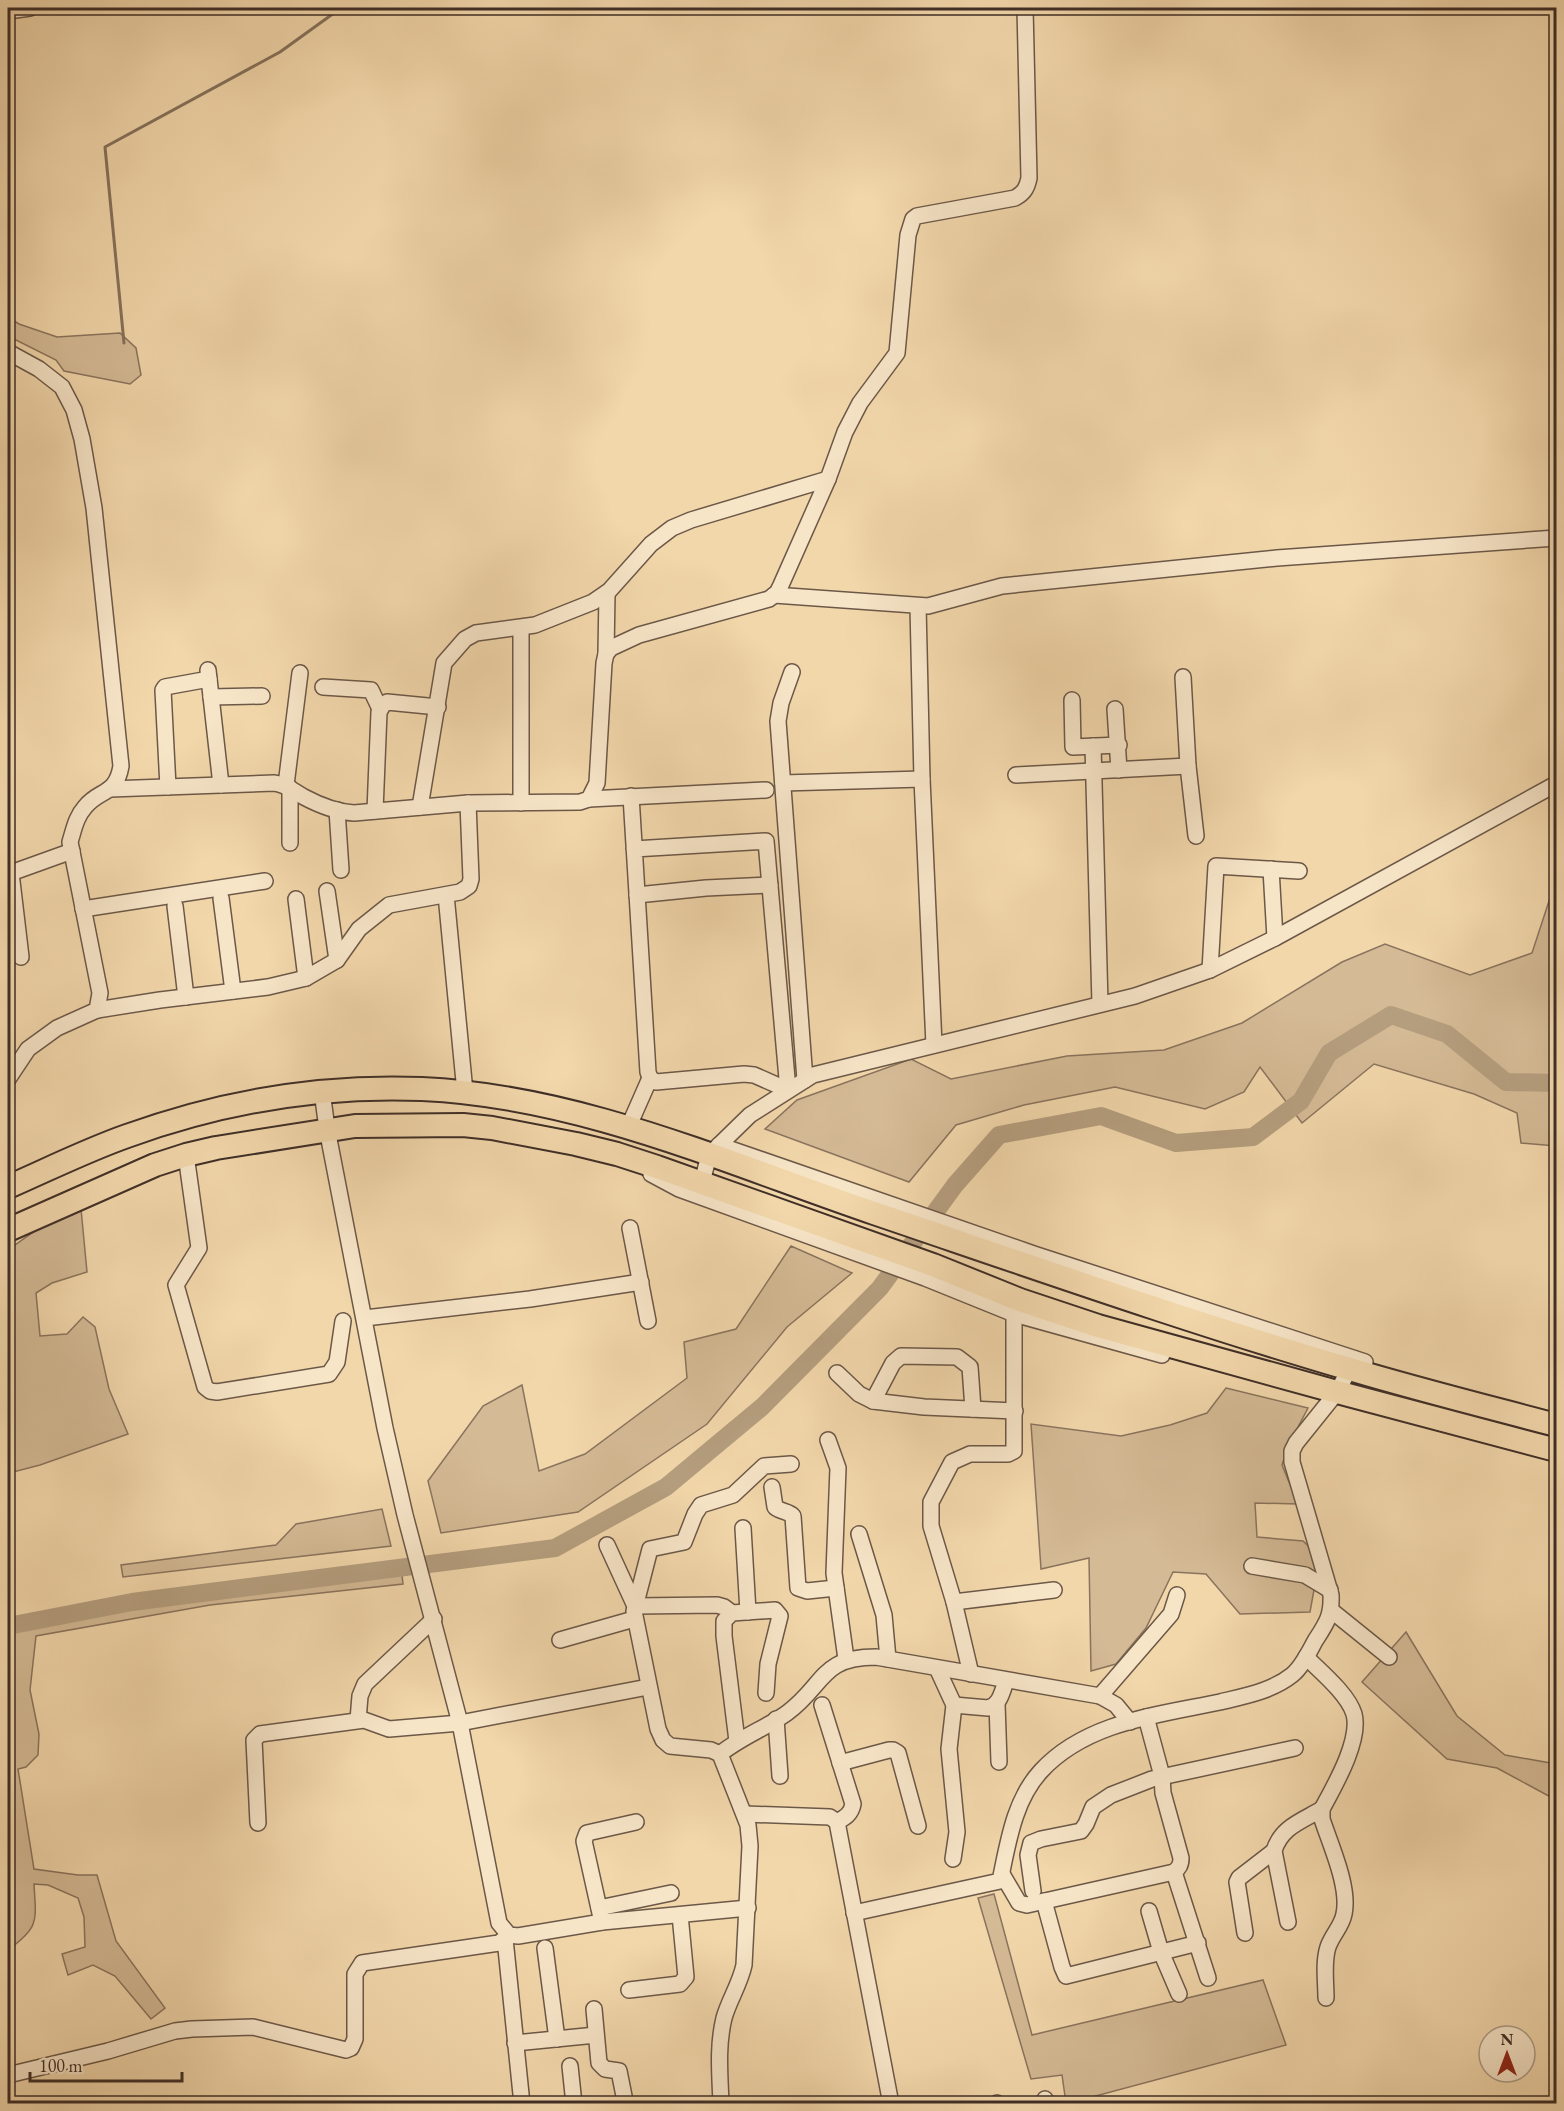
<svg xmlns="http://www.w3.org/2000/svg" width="1564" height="2111" font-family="'EB Garamond',serif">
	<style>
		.green { fill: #d4ba95; stroke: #8a745e; stroke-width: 1.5 }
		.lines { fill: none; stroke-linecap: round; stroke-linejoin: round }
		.stream { stroke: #86715b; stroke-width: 3 }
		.river { stroke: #b59e7e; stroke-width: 18 }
		.minor-casing { stroke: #6c5848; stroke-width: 18 }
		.highway-casing { stroke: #3f2e27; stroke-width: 26 }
		.minor { stroke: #f7e5c8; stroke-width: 15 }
		.highway { stroke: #f2d7ab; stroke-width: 22 }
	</style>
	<rect width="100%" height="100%" fill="#f2d7ab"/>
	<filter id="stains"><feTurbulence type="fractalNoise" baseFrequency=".00333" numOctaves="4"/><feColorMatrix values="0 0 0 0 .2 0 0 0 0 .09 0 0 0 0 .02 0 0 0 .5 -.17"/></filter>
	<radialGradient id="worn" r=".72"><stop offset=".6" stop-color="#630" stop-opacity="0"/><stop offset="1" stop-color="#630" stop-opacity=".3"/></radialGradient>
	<g class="green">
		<polygon points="8,317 19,324 57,337 120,333 136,348 141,375 130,384 64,371 56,360 8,336"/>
		<polygon points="1556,865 1556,1146 1521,1143 1517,1113 1474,1094 1374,1064 1302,1123 1260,1067 1244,1092 1205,1109 1115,1087 1024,1105 956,1125 909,1182 765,1129 797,1100 911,1059 951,1079 1067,1056 1164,1050 1242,1023 1342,962 1385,944 1470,975 1532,953 1551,895"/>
		<polygon points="81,1209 87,1272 52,1283 36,1293 40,1336 67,1334 83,1317 95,1327 109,1389 128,1434 40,1465 9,1473 8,1476 8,1250 59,1214"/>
		<polygon points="791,1246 852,1273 787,1327 707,1424 578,1512 441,1533 428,1481 483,1406 522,1385 539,1471 585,1454 687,1378 684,1342 736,1329"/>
		<polygon points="1226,1388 1308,1408 1288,1446 1282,1465 1298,1504 1255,1503 1257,1537 1303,1541 1320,1557 1310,1612 1240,1614 1206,1574 1173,1572 1146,1628 1116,1664 1091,1671 1089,1558 1041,1569 1031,1424 1121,1436 1170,1425 1207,1413"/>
		<polygon points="382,1509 391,1546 123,1577 121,1565 276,1545 296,1524"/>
		<path d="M402 1575 403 1584 210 1605 36 1636 30 1690 39 1734 38 1755 26 1767 18 1769 34 1869 78 1875H97L116 1941 165 2008 151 2019 115 1976 93 1965 68 1975 62 1954 85 1947 84 1917 78 1898 48 1885 34 1884C36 1921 40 1927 8 1950V1905L13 1885 8 1827V1631L167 1601Z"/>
		<polygon points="1406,1632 1457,1716 1505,1755 1556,1764 1556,1800 1497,1768 1447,1759 1362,1682"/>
		<polygon points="994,1894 1032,2035 1263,1980 1286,2045 1088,2098 1089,2103 1066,2103 1062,2075 1031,2079 978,1898"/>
	</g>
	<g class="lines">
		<polyline class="stream" points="124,343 105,147 280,52 341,8"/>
		<polyline class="river" points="8,1626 132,1602 555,1548 666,1487 762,1407 880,1288 955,1185 999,1135 1101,1116 1176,1143 1253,1137 1301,1101 1329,1053 1391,1015 1447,1034 1506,1082 1556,1083"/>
		<defs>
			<g id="minor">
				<polyline points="8,11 30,8"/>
				<path d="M8 352 39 369 62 387 74 410 82 439 94 508 121 766C116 796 99 789 85 807 76 817 74 829 70 842L100 993 97 1010 57 1028 28 1049 8 1079"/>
				<polyline points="774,595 928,606 1002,586 1277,558 1556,538"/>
				<polyline points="918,606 922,779 934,1045"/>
				<polyline points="521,628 521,803"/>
				<polyline points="606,654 607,593"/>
				<polyline points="208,670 221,785"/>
				<polyline points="792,672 781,703 778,721 805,1080"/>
				<polyline points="1183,677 1188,766 1196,836"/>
				<polyline points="323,687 371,690 380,709"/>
				<polyline points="211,697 262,696"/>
				<polyline points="1072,700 1073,747 1119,745"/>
				<polyline points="1115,709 1119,770"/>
				<polyline points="1093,746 1100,1004"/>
				<polyline points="1016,775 1188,766"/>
				<polyline points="783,783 922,779"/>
				<polyline points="286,785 300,673"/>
				<polyline points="168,787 163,690 165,687 209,679"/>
				<polyline points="290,788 290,843"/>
				<path d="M110 789 274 783C286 784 293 791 304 797 319 805 337 812 354 813L468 803 580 802 589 799 597 783 604 663 606 654 611 648 639 635 769 599 777 593 781 585 828 479 845 432 860 403 897 353 908 235 913 219 917 216 1015 198C1024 193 1027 188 1029 178L1025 8"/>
				<polyline points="631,796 648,1072 650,1078 656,1082 744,1074 754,1075 788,1090 766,841 634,849"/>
				<polyline points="589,799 766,790"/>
				<polyline points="420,807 444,663 465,639 476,633 535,625 593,602 609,591 651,544 672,528 691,520 828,479"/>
				<polyline points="337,810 341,870"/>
				<polyline points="375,811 379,712 383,705 387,702 438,707"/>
				<polyline points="1271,869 1275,938"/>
				<polyline points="11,873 21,957"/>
				<polyline points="8,874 72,851"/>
				<polyline points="327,891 337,960"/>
				<polyline points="446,895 465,1092"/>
				<polyline points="637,895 706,888 770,885"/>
				<polyline points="221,898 233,991"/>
				<polyline points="296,899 306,978"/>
				<polyline points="175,906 186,997"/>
				<polyline points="83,909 265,881"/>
				<polyline points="1210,970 1216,866 1299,871"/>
				<polyline points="97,1010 160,1000 268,987 306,978 337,960 359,929 389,905 460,892 469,886 471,879 468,803"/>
				<polyline points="322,1091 327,1129 385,1428 405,1515 460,1723 499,1923 509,1935 518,1936 602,1922 748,1908"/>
				<polyline points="628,1128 650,1078"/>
				<polyline points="719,1145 1034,1254 1365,1362"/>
				<polyline points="186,1155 199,1248 176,1285 205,1387 210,1391 217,1392 329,1374 337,1362 343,1321"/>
				<polyline points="651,1174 679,1189 925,1278 1014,1314 1162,1355"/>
				<polyline points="700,1190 709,1155 750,1115 813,1075 1135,996 1210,970 1275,938 1556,784"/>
				<polyline points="630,1228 648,1321"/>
				<polyline points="365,1318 530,1299 641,1282"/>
				<polyline points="837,1373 859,1394 873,1401 924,1407 1015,1411"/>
				<polyline points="873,1401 893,1363 901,1356 957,1357 970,1367 973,1409"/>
				<polyline points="828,1440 838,1468 834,1573 846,1659"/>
				<path d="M772 1487 775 1507C781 1512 788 1511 793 1516L798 1588 807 1591 836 1588"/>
				<polyline points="743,1528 748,1612"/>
				<polyline points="859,1534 884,1615 888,1659"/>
				<polyline points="607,1545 635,1606 717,1605 724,1607 732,1613"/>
				<polyline points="1252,1566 1305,1575 1330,1590"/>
				<polyline points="954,1602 1054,1590"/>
				<polyline points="1332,1611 1389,1657"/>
				<polyline points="560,1640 634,1619"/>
				<path d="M1306 1657C1320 1671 1348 1694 1354 1714 1361 1740 1335 1785 1322 1809V1819C1330 1844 1350 1887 1344 1914 1342 1926 1332 1935 1328 1947 1323 1962 1326 1982 1326 1998"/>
				<polyline points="937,1668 954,1705 949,1749 957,1832 953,1859"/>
				<polyline points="971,1674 954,1602 931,1526 931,1502 952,1462 970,1454 1008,1454 1014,1451 1014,1314"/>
				<polyline points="1100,1696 1171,1614 1177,1595"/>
				<polyline points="997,1704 999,1762"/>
				<path d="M822 1705 853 1804C851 1814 846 1817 837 1822"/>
				<path d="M954 1705 988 1708C1000 1705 1002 1692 1006 1681"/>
				<polyline points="776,1719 780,1776"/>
				<polyline points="358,1720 360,1696 365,1684 434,1619"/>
				<polyline points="737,1741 724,1636 724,1621 732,1613 775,1610 780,1616 768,1664 766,1693"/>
				<path d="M720 1754C741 1737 766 1728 787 1713 825 1685 820 1657 876 1657L1100 1696 1116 1705 1130 1722"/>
				<polyline points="840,1763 889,1750 893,1750 898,1753 918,1826"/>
				<polyline points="745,1814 830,1817 837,1822 891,2104"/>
				<polyline points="258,1823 254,1740 260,1734 364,1720 389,1729 460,1723 648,1687"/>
				<polyline points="1174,1872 1208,1978"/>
				<path d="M1002 1874 1019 1903 1027 1905 1174 1872C1179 1868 1181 1865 1181 1858L1163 1793 1162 1776 1146 1717"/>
				<polyline points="1033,1891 1028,1855 1031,1843 1041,1839 1081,1831 1086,1824 1093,1807 1111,1795 1152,1779 1295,1748"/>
				<polyline points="1044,1901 1062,1967 1066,1976 1198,1943"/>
				<polyline points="599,1908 671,1893"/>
				<polyline points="1149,1911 1161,1952 1179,1994"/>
				<path d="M854 1913 1000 1881C1008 1843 1014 1800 1041 1771 1086 1722 1158 1715 1220 1702 1245 1696 1272 1691 1292 1675 1302 1667 1309 1652 1315 1641 1326 1624 1332 1616 1331 1595L1292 1462V1451L1296 1443 1337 1392 1355 1359"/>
				<polyline points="602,1922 584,1841 587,1833 636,1822"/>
				<path d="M1288 1922 1274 1851C1281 1827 1302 1821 1322 1809"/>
				<polyline points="1245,1933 1237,1882 1239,1878 1274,1851"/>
				<polyline points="505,1939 522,2104"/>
				<polyline points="545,1948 557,2039"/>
				<polyline points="629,1990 680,1984 686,1977 680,1915"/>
				<polyline points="594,2009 599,2063 605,2069 619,2071 624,2096 622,2104"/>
				<polyline points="515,2043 596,2035"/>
				<polyline points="570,2066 574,2104"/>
				<polyline points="8,2075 108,2051 175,2031 192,2029 253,2027 346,2050 351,2048 355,2039 355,1974 362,1963 499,1943 509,1935"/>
				<polyline points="1045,2099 1045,2104"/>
				<polyline points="997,2103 997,2104"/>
				<path d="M721 2104C720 2075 717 2047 724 2018 729 2000 740 1984 744 1965L750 1846 748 1825 720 1754 711 1750 670 1746 663 1740 658 1729 634 1611 650 1549 684 1542 695 1514 701 1505 733 1495 764 1466 791 1464"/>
			</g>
			<g id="highway">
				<path d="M8 1187C47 1170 87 1150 127 1136 221 1102 322 1085 422 1089 580 1096 727 1163 874 1213 1033 1267 1192 1323 1353 1370 1420 1390 1488 1407 1556 1425"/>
				<polyline points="8,1230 155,1165 186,1155 216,1148 355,1126 463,1125 492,1128 576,1144 617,1154 657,1167 933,1265 1020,1300 1098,1326 1337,1392 1556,1450"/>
			</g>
		</defs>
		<use href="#minor" class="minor-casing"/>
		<use href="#highway" class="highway-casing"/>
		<use href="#minor" class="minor"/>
		<use href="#highway" class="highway"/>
	</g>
	<rect width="1564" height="2111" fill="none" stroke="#f2d7ab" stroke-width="30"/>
	<rect x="9" y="9" width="1546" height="2093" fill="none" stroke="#3f2e27" stroke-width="3"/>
	<rect x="15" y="15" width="1534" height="2081" fill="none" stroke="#3f2e27" stroke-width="1.5"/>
	<g transform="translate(1507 2054)"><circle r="28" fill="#f7e5c8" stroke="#ad9c88" stroke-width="1.5"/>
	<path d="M0-4.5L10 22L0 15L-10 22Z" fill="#8f2418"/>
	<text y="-9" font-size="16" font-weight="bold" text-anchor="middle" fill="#3f2e27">N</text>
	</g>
	<path d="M30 2072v9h152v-9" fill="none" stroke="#3f2e27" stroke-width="3"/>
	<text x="39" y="2072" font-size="18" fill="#3f2e27" stroke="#f7e5c8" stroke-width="4.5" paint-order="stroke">100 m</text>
	<rect width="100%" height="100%" filter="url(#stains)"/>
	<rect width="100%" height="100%" fill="url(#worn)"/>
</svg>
